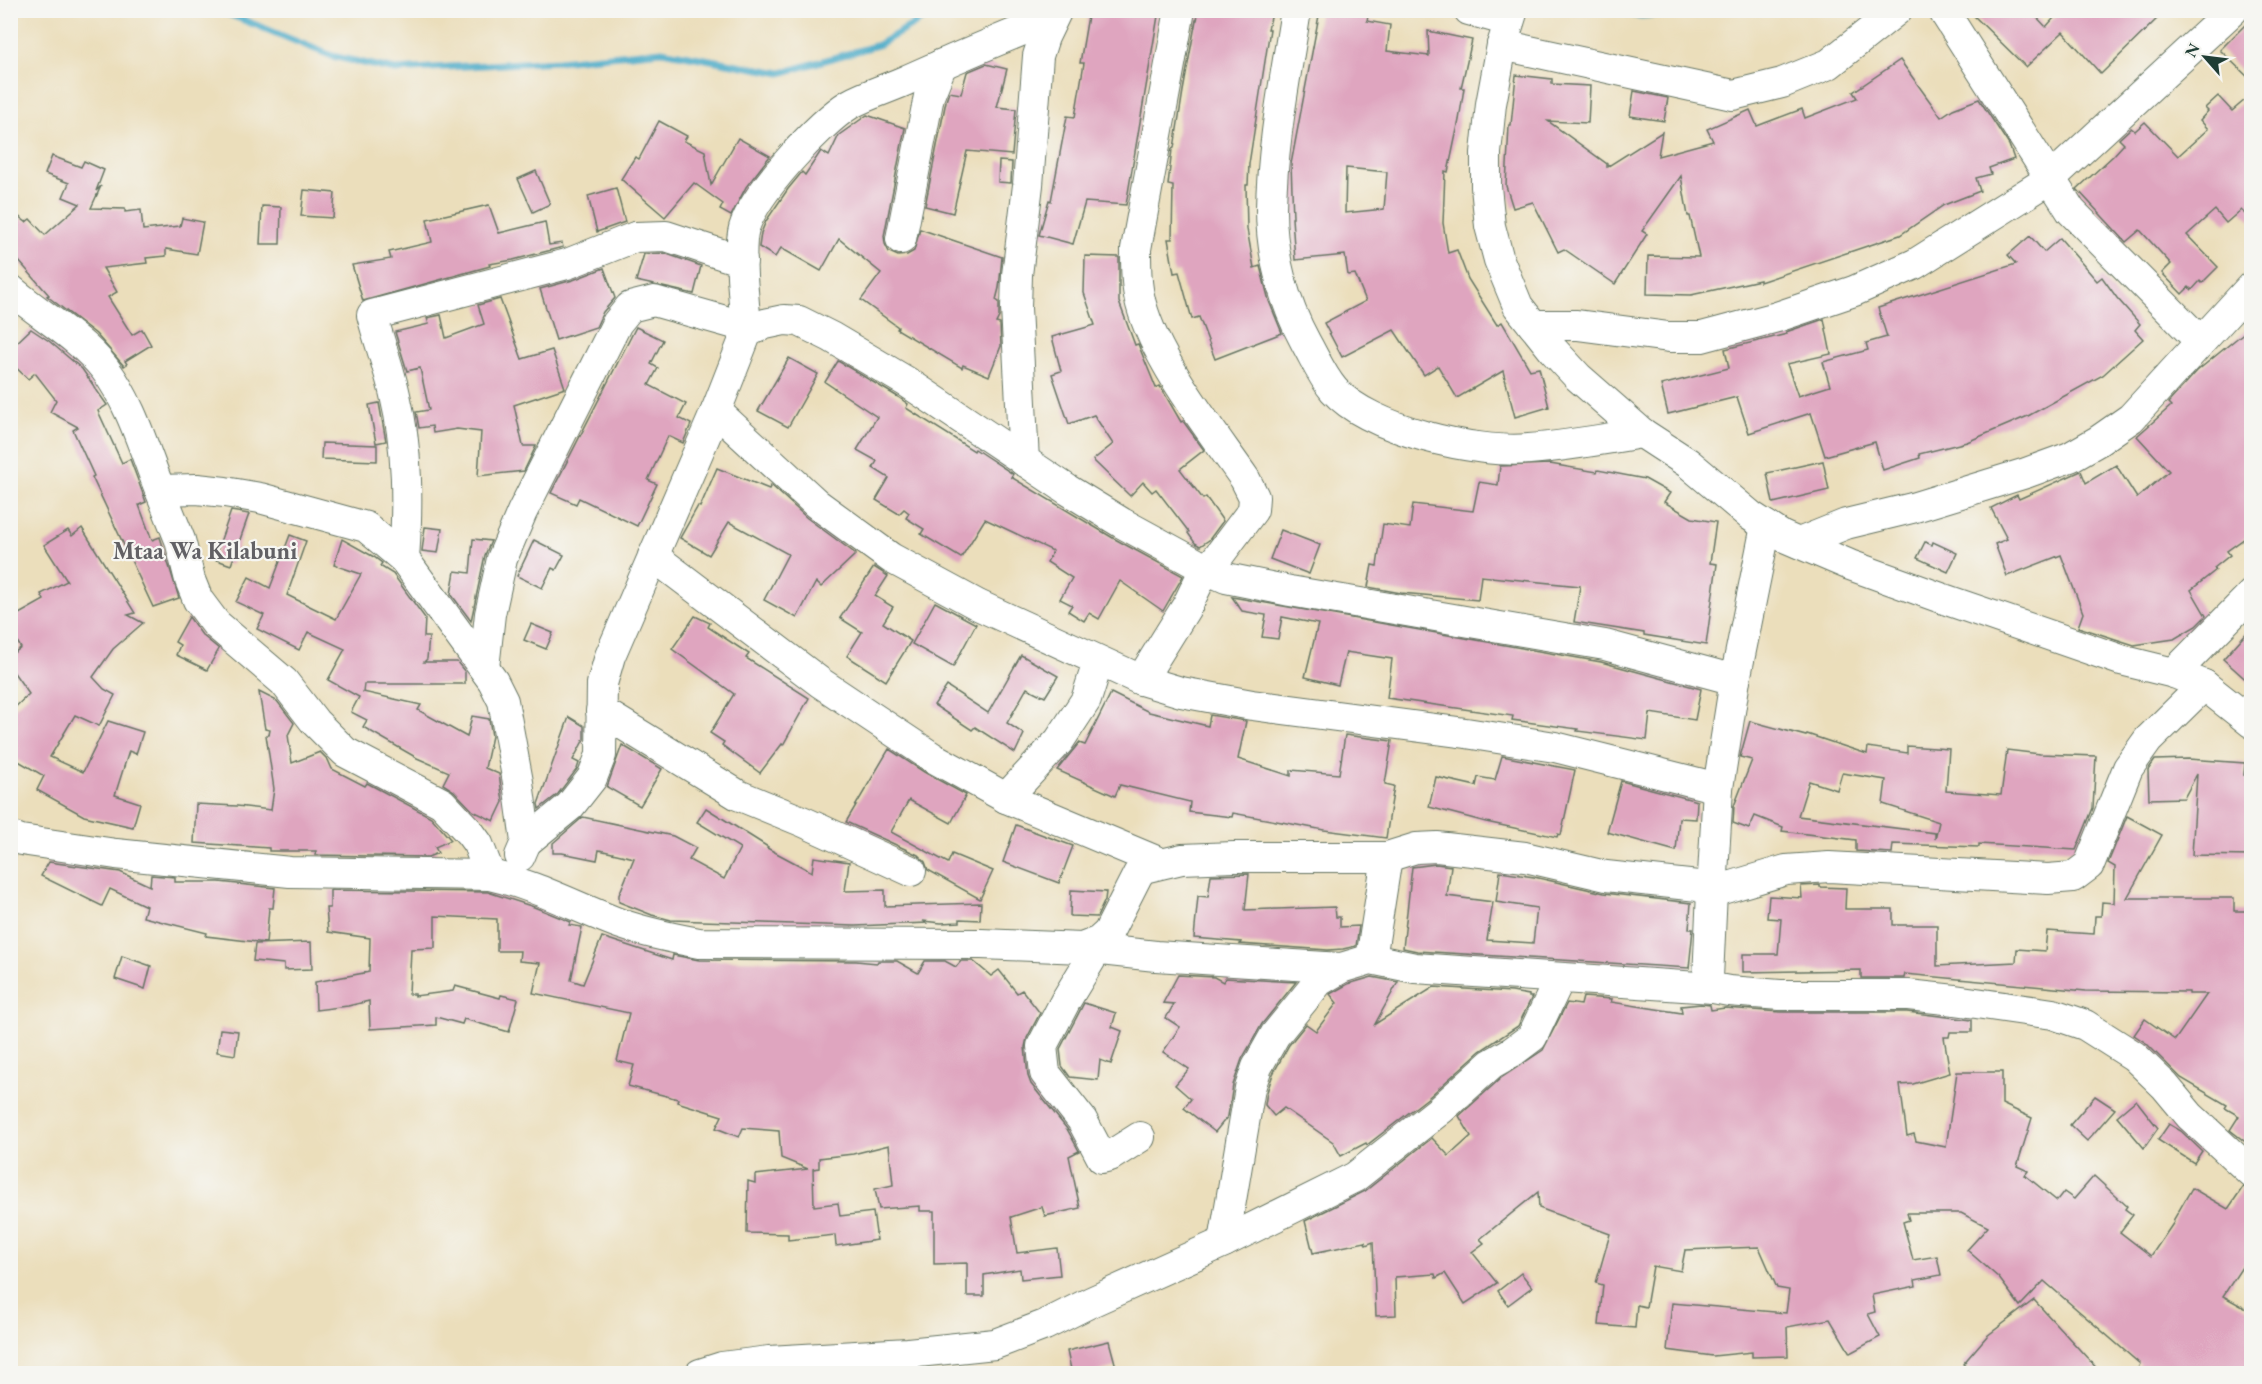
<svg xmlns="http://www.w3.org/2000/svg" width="2262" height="1384" font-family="'EB Garamond',serif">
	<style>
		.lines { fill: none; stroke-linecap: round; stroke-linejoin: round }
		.stream { stroke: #46a9c6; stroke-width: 7 }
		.building { fill: #dfa5bf; fill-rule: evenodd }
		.minor-casing { stroke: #667563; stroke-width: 32 }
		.minor { stroke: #fff; stroke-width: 30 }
		.labels { text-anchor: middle; stroke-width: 4.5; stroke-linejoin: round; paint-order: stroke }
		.quarter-label { font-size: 24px; font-weight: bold; fill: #626165; stroke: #f6f6f2 }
	</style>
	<rect width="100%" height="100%" fill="#f6f6f2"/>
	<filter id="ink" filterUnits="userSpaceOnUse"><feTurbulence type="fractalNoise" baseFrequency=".0167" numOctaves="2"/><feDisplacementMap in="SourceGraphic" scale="12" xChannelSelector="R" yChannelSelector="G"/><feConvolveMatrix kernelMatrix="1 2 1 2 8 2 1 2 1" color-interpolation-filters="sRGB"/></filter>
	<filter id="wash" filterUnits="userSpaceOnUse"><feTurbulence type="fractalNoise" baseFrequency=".008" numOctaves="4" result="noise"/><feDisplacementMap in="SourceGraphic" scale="24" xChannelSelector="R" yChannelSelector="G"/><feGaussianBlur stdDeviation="1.35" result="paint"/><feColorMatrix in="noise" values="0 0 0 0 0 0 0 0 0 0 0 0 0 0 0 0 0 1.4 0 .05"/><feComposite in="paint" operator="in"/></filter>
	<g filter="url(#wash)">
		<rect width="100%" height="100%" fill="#ebdebb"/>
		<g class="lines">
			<g class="stream">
				<polyline points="219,10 332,56 395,70 558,61 662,51 781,73 878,45 938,10"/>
				<polyline points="1615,10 1639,16 1690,10"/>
			</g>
		</g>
		<g id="blocks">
			<g class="building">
				<polygon points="1089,10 1159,10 1126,205 1085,202 1073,244 1039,235 1049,200 1051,201 1067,116 1075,117 1084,63 1080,63"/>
				<polygon points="1199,10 1273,10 1268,29 1270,29 1249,164 1248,185 1246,185 1247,229 1254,268 1260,266 1269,301 1282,333 1215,359 1199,317 1192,319 1179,272 1174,273 1168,239 1172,239 1173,186 1168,185 1172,149 1174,148 1183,91 1196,20 1197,20"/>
				<path d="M1320 10H1369L1367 21 1390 25 1387 51 1429 56 1428 31 1472 40 1461 88H1464L1459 120 1448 172 1445 171 1443 223 1448 253 1457 250 1468 279 1497 325 1502 322 1530 370 1539 368 1549 407 1515 417 1503 371 1457 398 1438 366 1424 375 1394 330 1342 357 1324 323 1366 301 1355 274 1348 275 1345 255 1295 260 1292 218H1293L1291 164ZM1346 168 1387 172 1384 209 1345 213Z"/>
				<polygon points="1968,10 2030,10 2046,27 2061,10 2166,10 2101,74 2063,32 2026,67"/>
				<polygon points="2252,18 2252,81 2220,50"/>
				<polygon points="1900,60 1941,117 1953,109 1979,99 2009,145 2014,159 1989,168 1991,174 1976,178 1980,191 1944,205 1900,235 1760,282 1760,280 1691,295 1647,294 1648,256 1699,257 1690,216 1688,216 1681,176 1642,231 1647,234 1615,284 1564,249 1558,252 1533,202 1513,208 1506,186 1509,125 1511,125 1516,75 1552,79 1552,84 1590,86 1588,123 1548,121 1607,164 1607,167 1662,132 1658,156 1713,141 1707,129 1750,110 1757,126 1802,109 1805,118 1857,98 1853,92"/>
				<polygon points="986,64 1007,69 997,107 1016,109 1012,155 967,151 953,213 925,206 946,101 949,92 961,94 967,72"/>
				<polygon points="1634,91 1668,98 1664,121 1630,116"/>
				<polygon points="2252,94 2252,221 2241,210 2226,223 2215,210 2187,235 2218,267 2202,283 2200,281 2192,290 2189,287 2182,294 2162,273 2171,264 2140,230 2126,242 2077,189 2113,156 2124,144 2119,139 2131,128 2135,131 2145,122 2178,156 2208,129 2200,120 2208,111 2205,108 2218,96 2232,111"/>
				<polygon points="867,115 905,128 884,236 885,244 889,252 898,256 907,255 914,251 920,229 1002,257 999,288 996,300 999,302 999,317 996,323 1000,324 1001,346 989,376 963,365 962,368 897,329 898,327 861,300 881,273 839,239 821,271 781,248 775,257 759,247 761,233 766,221 788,189 802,172 805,175 821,151 829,156 839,135"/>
				<polygon points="659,121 687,136 684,141 705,151 711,185 738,138 770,156 746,187 731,216 720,210 723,204 694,183 665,217 621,179 635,157 639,159"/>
				<polygon points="52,156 81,167 84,161 104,170 96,191 101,186 91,208 125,209 125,212 141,210 143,230 180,226 182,218 203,222 197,254 166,249 166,256 146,258 147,263 103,268 117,292 108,297 132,335 142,329 151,345 125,361 127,364 124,366 96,334 47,296 49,295 10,251 10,210 26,222 30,219 45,235 80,204 63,197 69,183 45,174"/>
				<polygon points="999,161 1012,162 1011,183 998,182"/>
				<polygon points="536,171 550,204 533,212 518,179"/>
				<polygon points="616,188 625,222 597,232 588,196"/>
				<polygon points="304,190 335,193 333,218 301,216"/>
				<polygon points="489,205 499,233 545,222 549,245 562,243 563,247 513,260 489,264 490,266 363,301 352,265 391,259 389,252 432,242 427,219"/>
				<polygon points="262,206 281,207 280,244 260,244"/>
				<polygon points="2030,236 2044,252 2060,238 2097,281 2102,277 2117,298 2140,324 2135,330 2143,339 2103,375 2028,416 1967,442 1919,454 1920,458 1883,470 1875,442 1825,456 1811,413 1749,433 1737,397 1668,414 1661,385 1729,368 1725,349 1787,334 1786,332 1824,319 1831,354 1787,364 1798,396 1830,386 1823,362 1868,350 1866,343 1887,337 1878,308 2016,264 2008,255"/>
				<polygon points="664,253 701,266 694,294 636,281 644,254"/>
				<polygon points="1085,256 1119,257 1119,302 1135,345 1138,344 1156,388 1160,386 1181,422 1183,421 1204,450 1180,469 1203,499 1206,497 1223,521 1209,540 1200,546 1195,543 1188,533 1189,532 1156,489 1152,492 1143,482 1130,496 1093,460 1113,444 1094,415 1069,424 1052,374 1061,371 1052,337 1095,325 1084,293"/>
				<polygon points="604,268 615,298 603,312 596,327 556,340 540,289 573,280"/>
				<polygon points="500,299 522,359 552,350 565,388 514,405 523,446 536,446 524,471 478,476 481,432 457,429 433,433 432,426 419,428 416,412 429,410 420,368 407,371 395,332 429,324 427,318 441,315 446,338 484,324 478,305"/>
				<polygon points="2252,326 2252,533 2227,551 2230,555 2214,568 2216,570 2191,590 2206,616 2196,626 2174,639 2134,645 2078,627 2083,613 2061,555 2007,576 1995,544 2007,539 1991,508 2017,495 2019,499 2081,471 2086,483 2116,465 2137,498 2169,471 2137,436 2171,406 2168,403 2197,371"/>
				<polygon points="636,327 663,340 651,364 658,368 649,385 686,404 679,418 691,424 683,443 668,436 648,480 657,484 637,526 579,498 576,504 551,493"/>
				<polygon points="31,329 49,341 82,369 107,405 98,411 122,463 130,459 146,502 139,505 152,540 160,537 179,598 153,607 92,477 94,476 73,430 78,427 50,412 56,400 35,373 28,379 10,362 10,349"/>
				<polygon points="789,358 818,374 788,427 758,411"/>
				<polygon points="838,361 898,397 908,404 906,408 974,451 975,449 984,455 1013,474 1011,477 1113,538 1183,576 1163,611 1120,581 1099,619 1089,613 1084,621 1068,611 1072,605 1060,599 1072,578 1047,562 1053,551 985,519 961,558 921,534 924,529 906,518 909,513 904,509 899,514 876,500 889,478 873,468 877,461 857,450 877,417 825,382"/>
				<polygon points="379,403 386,441 376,443 369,405"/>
				<polygon points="322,443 377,445 377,461 321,459"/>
				<polygon points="1823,461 1829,490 1773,503 1767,473"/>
				<polygon points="1550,464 1597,472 1598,470 1645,479 1670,493 1664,502 1692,518 1716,522 1710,563 1717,564 1706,645 1644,635 1644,633 1574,622 1580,586 1481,576 1478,600 1401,593 1368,587 1372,565 1377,566 1383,524 1410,528 1413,504 1473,511 1479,482 1498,485 1500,466"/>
				<polygon points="717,468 769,489 771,485 807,518 856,554 821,587 816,582 797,618 764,600 788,554 729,522 709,555 680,538 698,506 700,507"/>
				<polygon points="231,511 249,514 231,565 214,559"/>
				<polygon points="425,527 442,529 438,553 422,551"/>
				<polygon points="82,528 135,613 128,615 143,623 113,649 93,677 104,689 115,695 99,726 75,715 50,757 83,772 108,721 143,732 136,754 129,751 115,795 140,803 133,827 84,816 37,790 44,776 10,756 10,712 29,694 10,667 10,655 21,648 10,629 10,619 44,600 41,594 67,581 44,545 68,530 72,536"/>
				<polygon points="1281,530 1320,545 1309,574 1270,559"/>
				<polygon points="290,535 306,541 287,595 336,619 361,574 334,565 342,539 374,557 382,563 380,566 393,574 425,618 424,637 429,637 427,659 424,662 457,662 465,672 465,684 364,684 363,692 421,705 418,710 467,737 472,716 489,719 492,736 485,768 499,774 503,802 494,821 473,811 454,791 443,784 449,772 417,758 363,727 367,720 351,712 359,697 328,680 345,649 308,632 299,650 257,629 264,615 236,602 249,577 270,588"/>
				<polygon points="473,539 491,541 485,555 471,621 451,594 455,571 470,573"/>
				<polygon points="534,540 564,555 556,570 552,568 542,588 517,576"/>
				<polygon points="1925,542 1932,545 1933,542 1957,553 1948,572 1917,558"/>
				<polygon points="874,567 888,576 875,596 893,607 883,623 911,641 886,681 847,656 862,632 840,618"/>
				<polygon points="1232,597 1601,662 1701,689 1695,720 1650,713 1647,740 1577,731 1578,729 1512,720 1513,716 1387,698 1392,659 1346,652 1338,685 1305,677 1318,624 1282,617 1278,639 1262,637 1266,615 1242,611"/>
				<polygon points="935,602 976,624 953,667 912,644"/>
				<polygon points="695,616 710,623 708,627 749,654 746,658 809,698 783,745 782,744 760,773 722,745 724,742 710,733 734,694 672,649"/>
				<polygon points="189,617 202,635 219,649 207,670 176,655 180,645 175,642"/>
				<polygon points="531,624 553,633 546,649 524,640"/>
				<polygon points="2252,627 2252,685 2223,659"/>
				<polygon points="1021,655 1058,676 1045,697 1027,688 1007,723 1024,734 1015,753 975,727 972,730 934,705 947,686 988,713"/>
				<polygon points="259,692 277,701 294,723 288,735 292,763 320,752 328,760 332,769 365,786 367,783 431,817 451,840 435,847 438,853 428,857 315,855 316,851 269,851 269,848 194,843 196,804 237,806 271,810 274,789 266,735 269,735 270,730 265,729"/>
				<polygon points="1111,693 1149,712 1208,726 1210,715 1246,721 1238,759 1291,776 1291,770 1339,774 1345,735 1392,741 1385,784 1394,786 1386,838 1324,830 1233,813 1232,817 1189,812 1190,802 1120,785 1115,796 1057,770 1079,743 1085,745"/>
				<polygon points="569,717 584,726 584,739 573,760 579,763 577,769 558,794 539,809 538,804"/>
				<path d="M1750 721 1806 736 1807 734 1867 754 1868 747 1907 753V746L1949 749 1946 791 2001 795 2007 750 2040 754 2096 756 2093 808 2076 850 1979 844V847L1893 844 1892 853 1856 851V840L1782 831 1783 827 1755 816 1749 829 1733 823 1734 806 1752 760 1740 757ZM1842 773 1886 780 1883 804 1939 822 1935 839V833L1798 816 1809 781 1837 790Z"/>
				<polygon points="622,745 662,769 640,806 607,787"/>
				<polygon points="889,749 924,772 966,795 951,823 909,800 891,832 948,863 952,854 993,871 980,899 928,870 925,862 918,855 846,822"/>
				<polygon points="1502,756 1575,770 1561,835 1558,834 1557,837 1486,822 1429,807 1436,777 1476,786 1478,777 1495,780"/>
				<polygon points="2188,759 2245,763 2244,775 2252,776 2252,856 2192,855 2197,774 2184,798 2149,799 2148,770 2155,760"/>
				<polygon points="1621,781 1697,801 1696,819 1679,818 1676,851 1607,832"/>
				<polygon points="706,808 768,847 767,848 812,872 814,857 849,862 845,891 885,890 885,906 981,903 980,920 960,919 960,922 941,923 923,921 926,923 855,926 671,920 652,915 619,902 619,895 634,858 599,850 597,860 562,853 553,853 553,843 583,817 673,836 696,848 689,860 724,879 740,848 697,822"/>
				<polygon points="2127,816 2162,835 2127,898 2234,898 2234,911 2252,911 2252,1147 2230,1130 2239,1116 2225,1108 2227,1105 2181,1078 2146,1043 2134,1035 2145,1019 2175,1040 2207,994 2189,994 2189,992 2086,991 1905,974 1904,978 1861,978 1861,970 1743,972 1743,954 1778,954 1781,919 1767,918 1769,896 1802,898 1801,886 1820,885 1820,887 1846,888 1845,909 1893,909 1893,925 1937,925 1937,966 2016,962 2017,949 2045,951 2047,931 2094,934 2095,916 2101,916 2102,902 2114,903 2115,867 2108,863"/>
				<polygon points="1016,825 1073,846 1059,883 1003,862"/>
				<polygon points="49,862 120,872 150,886 151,875 175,877 175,882 219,882 275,888 273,908 269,908 266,943 206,936 207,933 143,917 146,906 110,889 102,906 41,876"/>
				<polygon points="1436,864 1451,866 1447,896 1493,902 1487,940 1533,943 1537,908 1496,902 1500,872 1534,877 1604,893 1691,903 1689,929 1693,929 1689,968 1417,951 1403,948 1412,867"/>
				<polygon points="1249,874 1245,910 1335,907 1336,917 1340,917 1340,927 1359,926 1356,946 1343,949 1328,950 1240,944 1241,942 1194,938 1198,896 1208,897 1211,875"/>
				<polygon points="330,890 488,892 534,907 571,922 569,925 582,927 571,980 583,984 602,937 672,960 673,955 699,960 856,961 877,963 878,961 897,961 918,973 925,961 945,961 956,967 961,961 973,961 991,976 999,970 1017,993 1022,990 1040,1013 1027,1038 1025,1047 1028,1076 1031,1084 1067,1129 1079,1151 1069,1156 1080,1208 1045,1216 1042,1207 1011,1217 1017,1253 1057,1248 1060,1275 1021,1279 1020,1269 984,1275 984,1296 967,1296 967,1263 934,1264 934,1211 920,1211 920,1206 879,1209 875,1189 893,1185 889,1145 853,1154 819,1158 819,1168 813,1169 814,1206 838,1203 840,1216 873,1212 877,1240 836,1246 835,1235 788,1240 788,1234 747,1233 748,1181 755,1183 755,1175 808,1169 781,1158 779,1131 743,1128 739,1137 716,1128 722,1116 677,1102 678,1099 628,1086 634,1065 617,1061 629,1013 533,993 540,963 519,961 520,951 497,951 497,919 435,916 435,948 411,949 409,994 415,994 415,996 453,991 455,986 500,998 501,995 518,999 509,1032 464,1019 462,1024 436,1017 436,1025 370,1029 369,1001 348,1006 316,1010 315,982 369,972 370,938 328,932 326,908 330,908"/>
				<polygon points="1071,890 1106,892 1105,900 1097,917 1070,916"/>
				<polygon points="311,942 312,969 284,970 284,964 253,961 255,944"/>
				<polygon points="122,956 151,966 145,989 115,979"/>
				<polygon points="1178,975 1214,977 1223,982 1225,978 1296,982 1262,1024 1242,1059 1233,1085 1228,1116 1215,1132 1184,1108 1191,1099 1175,1085 1189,1069 1163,1052 1180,1027 1166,1018 1174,1004 1163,1003"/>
				<polygon points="1372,977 1398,982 1375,1024 1434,987 1512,992 1529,995 1529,997 1532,997 1518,1026 1480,1051 1429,1097 1367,1145 1366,1143 1341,1156 1333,1142 1284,1108 1274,1116 1265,1105 1267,1092 1273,1074 1289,1045 1306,1024 1316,1031 1337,1003 1330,994 1348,984"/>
				<polygon points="1583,997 1612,999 1611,1002 1682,1013 1681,1006 1701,1004 1710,1005 1711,1010 1725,1008 1780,1012 1907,1012 1972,1020 1972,1032 1950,1032 1949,1037 1944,1037 1950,1073 1913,1084 1900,1085 1907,1136 1914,1134 1916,1141 1946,1147 1957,1072 2002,1072 2002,1104 2032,1118 2017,1166 2028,1171 2025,1175 2057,1201 2064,1192 2074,1199 2094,1176 2127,1206 2125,1209 2133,1215 2120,1232 2151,1256 2174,1222 2173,1221 2192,1188 2228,1209 2243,1187 2252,1190 2252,1252 2223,1296 2252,1312 2252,1374 2135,1374 2140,1364 2044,1281 2020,1306 1999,1278 1967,1250 1988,1227 1961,1213 1907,1213 1909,1220 1903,1222 1913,1260 1937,1256 1941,1275 1915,1280 1916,1286 1872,1295 1875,1312 1868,1314 1880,1337 1850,1353 1830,1319 1787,1327 1788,1356 1752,1357 1752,1352 1713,1356 1667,1350 1672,1303 1786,1313 1789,1290 1777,1288 1759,1247 1685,1250 1681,1271 1653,1266 1646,1307 1637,1305 1635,1328 1599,1325 1603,1285 1596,1283 1610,1234 1539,1208 1538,1192 1480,1239 1484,1243 1472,1252 1497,1283 1465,1304 1445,1273 1436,1278 1435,1274 1395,1277 1396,1315 1376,1316 1373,1242 1366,1245 1365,1242 1313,1253 1305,1221 1365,1191 1432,1138 1449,1156 1471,1136 1459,1116 1501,1078 1543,1050 1567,1003 1581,1005"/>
				<polygon points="1084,1003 1116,1013 1112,1027 1122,1031 1111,1064 1100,1060 1098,1080 1070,1077 1062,1066 1060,1049"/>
				<polygon points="220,1029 238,1031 235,1055 217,1052"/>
				<polygon points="2095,1096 2115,1109 2087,1141 2070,1125"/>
				<polygon points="2136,1100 2158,1128 2144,1148 2117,1116"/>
				<polygon points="2169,1124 2181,1131 2202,1151 2194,1163 2158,1140"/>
				<polygon points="1521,1273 1532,1287 1508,1305 1498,1291"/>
				<polygon points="2034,1300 2102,1374 1975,1374 1963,1364 1987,1336"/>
				<polygon points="1109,1341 1116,1367 1090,1374 1072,1374 1067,1351"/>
			</g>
		</g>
	</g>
	<g filter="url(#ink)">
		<use href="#blocks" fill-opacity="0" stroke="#667563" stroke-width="1.5"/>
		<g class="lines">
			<defs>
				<g id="minor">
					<path d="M1180 10 1136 249C1136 268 1136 286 1141 304 1156 361 1211 430 1245 479L1254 497 1253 510 1208 570"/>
					<path d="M1296 10C1286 76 1272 142 1271 209 1271 255 1284 303 1306 343 1315 359 1322 376 1334 390 1370 430 1477 454 1529 449 1567 446 1605 439 1642 433"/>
					<polyline points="1469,10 1509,21"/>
					<polyline points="1513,10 1502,45 1491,104 1486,153 1486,187 1490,226 1499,260 1518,306 1553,350 1578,377 1642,433 1688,463 1751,516 1782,536 1850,565 1941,598 2121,660 2174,673 2204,685 2252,723"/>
					<polyline points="1943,10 2071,211 2200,341"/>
					<polyline points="1502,45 1733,95 1782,83 1829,64 1897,10"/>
					<polyline points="901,239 929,96 942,64"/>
					<path d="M10 289C41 316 80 337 105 369 132 405 144 450 160 490L197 489 225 492 260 498 366 527 404 559 493 681 503 701 518 782 526 842 520 856"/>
					<polyline points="1533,325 1577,325 1669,337 1702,337 1777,317 1854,291 1915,264 2050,179 2233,10"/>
					<path d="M747 332C744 308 738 249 744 228 755 193 819 123 850 104 868 94 890 88 909 79 956 58 1003 37 1052 19"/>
					<polyline points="716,411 817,504 891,558 978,605 1141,680 1181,692 1252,705 1466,733 1555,747 1718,788"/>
					<polyline points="1024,461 1016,308 1017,275 1028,185 1038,56 1044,37 1057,10"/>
					<polyline points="160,490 180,540 190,580 198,600 216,624 284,682 315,722 345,752 442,803 470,833 478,844 490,875"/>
					<polyline points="1766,526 1735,680 1718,788 1712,892 1786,870 1829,867 2048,879 2073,877 2089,865 2128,768 2148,740 2204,685"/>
					<polyline points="1799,543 1846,524 1912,508 2026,473 2070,457 2098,441 2131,418 2252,286"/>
					<polyline points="653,556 821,683 932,757 1006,798 1161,863"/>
					<path d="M404 559C408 504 408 449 395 395 389 368 379 342 372 315L567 264 635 237 666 236 742 261"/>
					<polyline points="484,668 490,614 502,559 522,512 617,323 630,307 654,301 746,327"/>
					<polyline points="2174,673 2252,594"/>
					<polyline points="1141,680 1187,606 1205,569"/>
					<polyline points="601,711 738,795 804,822 911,871"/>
					<polyline points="1006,798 1059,741 1086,700 1098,662"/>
					<path d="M10 836 21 840 116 854 290 872 490 875C536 885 577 908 621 924 647 933 672 938 699 943L981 944 1082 948 1099 941 1108 933 1138 874 1144 868 1182 859 1234 857H1387L1416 848 1437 847 1525 857 1606 876 1698 886 1712 892 1708 978 1713 988 1729 991 1780 995H1908L1955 1000 2053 1014 2085 1025 2134 1056 2165 1086 2190 1116 2252 1173"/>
					<polyline points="526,842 570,806 592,778 601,755 602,684 610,656 716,411 747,332 765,324 784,320 799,321 831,337 907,382 1068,490 1122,523 1208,570 1226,578 1290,591 1605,645 1735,680"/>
					<polyline points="1082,948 1156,956 1341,968"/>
					<polyline points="1097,949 1066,1000 1042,1046 1045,1073 1082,1120 1102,1158 1110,1156 1140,1137"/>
					<polyline points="1371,959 1387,857"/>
					<polyline points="1224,1242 1250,1088 1257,1067 1275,1035 1319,981 1341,968 1371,959 1415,968 1713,988"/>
					<polyline points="700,1374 722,1367 769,1361 908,1353 995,1344 1045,1325 1091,1302 1224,1242 1355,1177 1440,1110 1491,1064 1512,1052 1532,1037 1560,978"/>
				</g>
			</defs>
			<use href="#minor" class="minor-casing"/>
			<use href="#minor" class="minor"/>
		</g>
	</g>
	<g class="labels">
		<g class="quarter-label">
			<text x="205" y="559">Mtaa Wa Kilabuni</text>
		</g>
	</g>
	<rect width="2262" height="1384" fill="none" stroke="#f6f6f2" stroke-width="36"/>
	<g transform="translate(2205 57) rotate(298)" stroke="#f6f6f2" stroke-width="4.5" paint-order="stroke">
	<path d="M0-4.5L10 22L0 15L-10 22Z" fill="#1f3d34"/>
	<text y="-9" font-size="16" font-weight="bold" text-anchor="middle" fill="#1f3d34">N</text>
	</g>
</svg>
